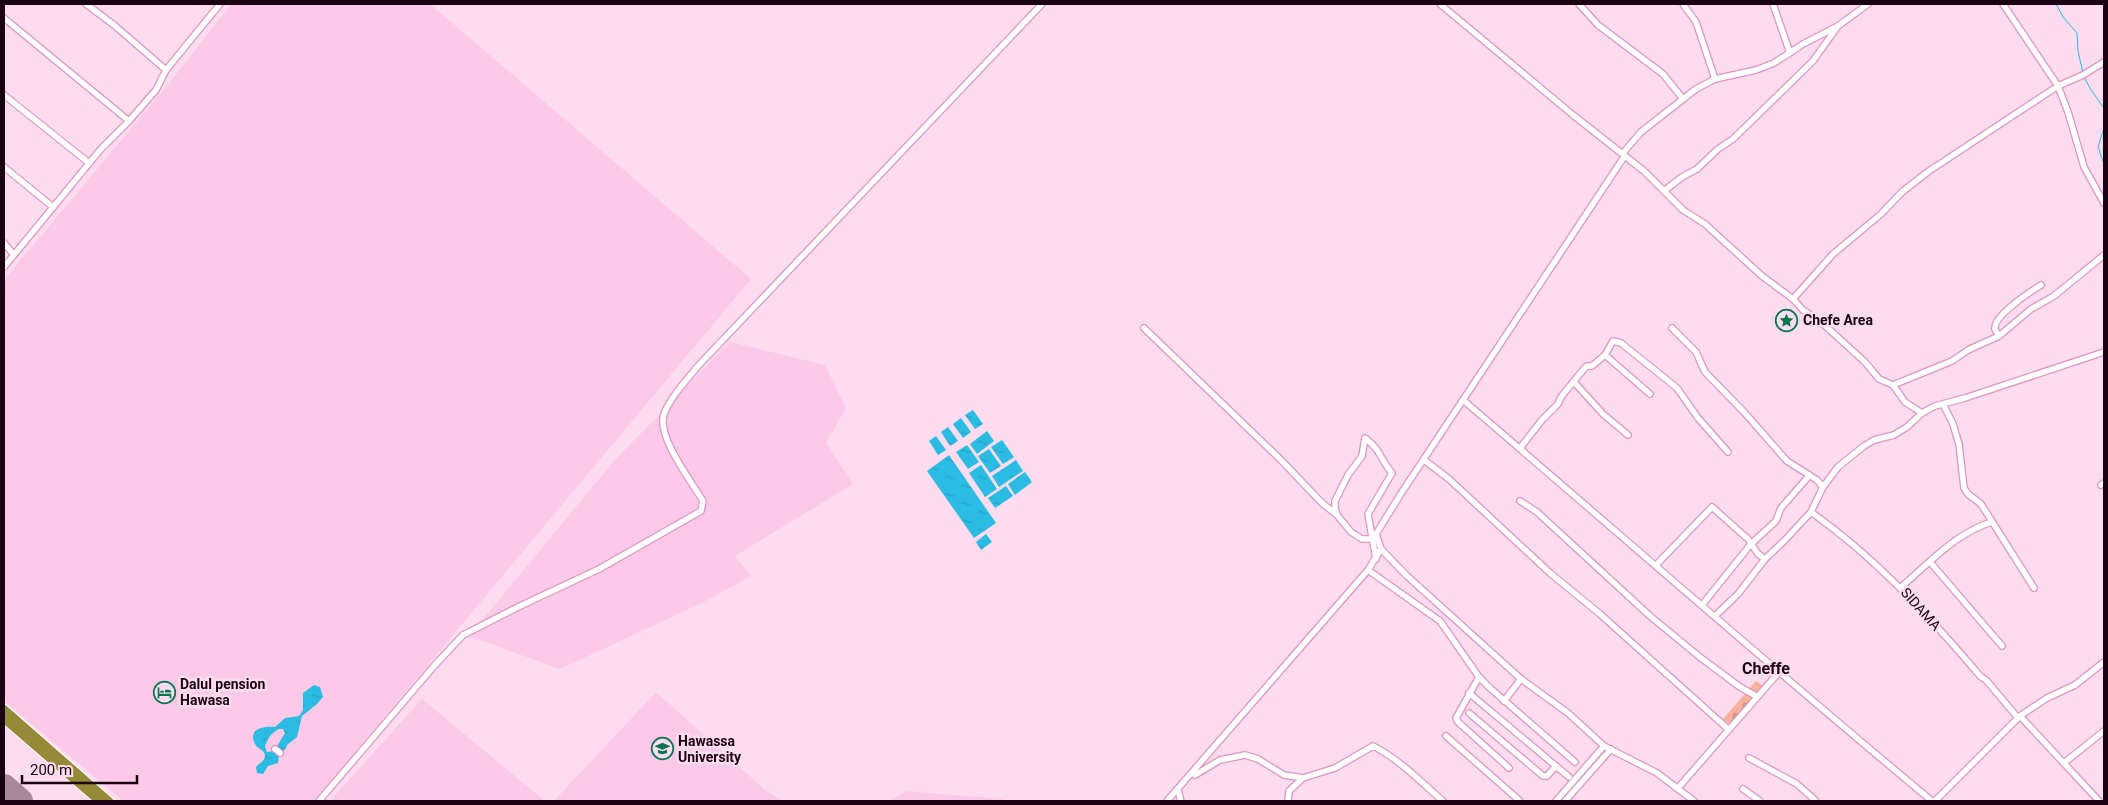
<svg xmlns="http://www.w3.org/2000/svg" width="2108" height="805" font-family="Roboto,sans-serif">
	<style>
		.built { fill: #fdc9e8 }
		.cemetery { fill: url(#cemetery-stones) }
		.water { fill: url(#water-ripples); fill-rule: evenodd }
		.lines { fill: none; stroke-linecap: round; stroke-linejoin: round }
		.stream { stroke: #2bbce4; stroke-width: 1 }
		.runway { stroke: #a6889a; stroke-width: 26 }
		.minor-casing { stroke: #e094c3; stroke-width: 8 }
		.highway-casing { stroke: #fff; stroke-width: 10 }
		.minor { stroke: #fff; stroke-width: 5.5 }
		.highway { stroke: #958a38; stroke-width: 8 }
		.labels { text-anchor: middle; stroke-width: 5; stroke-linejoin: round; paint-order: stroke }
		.poi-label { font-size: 14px; font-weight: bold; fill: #1a0212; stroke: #fcdcee; text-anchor: start }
		.street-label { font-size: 14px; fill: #1a0212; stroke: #fcdcee }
		.quarter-label { font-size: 16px; font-weight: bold; fill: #1a0212; stroke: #fcdcee }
	</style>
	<defs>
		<pattern id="cemetery-stones" width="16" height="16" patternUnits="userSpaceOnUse" patternTransform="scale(1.25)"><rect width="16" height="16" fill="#f6b399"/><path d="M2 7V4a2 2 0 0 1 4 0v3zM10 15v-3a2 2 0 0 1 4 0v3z" fill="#d29883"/></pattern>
		<pattern id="water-ripples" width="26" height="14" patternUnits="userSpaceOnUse" patternTransform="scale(1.25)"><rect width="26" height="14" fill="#2bbce4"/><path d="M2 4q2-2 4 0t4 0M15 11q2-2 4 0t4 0" fill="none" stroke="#26a0c3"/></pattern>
	</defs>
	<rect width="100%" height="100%" fill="#fcdcee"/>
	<g class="built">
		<polygon points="231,4 430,4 751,279 314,801 123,801 4,701 4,280 167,86"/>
		<polygon points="730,342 825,365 846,408 826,443 853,484 735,556 751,576 704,602 560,669 469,636 614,461"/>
		<polygon points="656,692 765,790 783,801 554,801"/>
		<polygon points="422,699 545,801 330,801"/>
		<polygon points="906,791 1002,799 1004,801 890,801"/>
	</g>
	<polygon class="cemetery" points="1756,681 1763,686 1730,724 1723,719"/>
	<g class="water">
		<polygon points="973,410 983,424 975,429 965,415"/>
		<polygon points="961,418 971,432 963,438 953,424"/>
		<polygon points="948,427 958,441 950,446 941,432"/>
		<polygon points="987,431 994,441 977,454 970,444"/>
		<polygon points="936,436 946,450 938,455 929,441"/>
		<polygon points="1002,440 1014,457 1003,464 991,447"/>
		<polygon points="967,445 979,462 968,469 956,452"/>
		<polygon points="989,449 1001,466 990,473 978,456"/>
		<polygon points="949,455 996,523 974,538 927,471"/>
		<polygon points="1016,460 1023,471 999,487 992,476"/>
		<polygon points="981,465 997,489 985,497 969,473"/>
		<polygon points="1025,472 1032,482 1015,495 1008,484"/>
		<polygon points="1006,486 1013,496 995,508 988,498"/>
		<polygon points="986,534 992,542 981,550 976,542"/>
		<path d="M314 685 320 687 323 697 317 704 302 716 297 737 287 745 286 748 279 755 278 763 268 766 263 774 257 773 256 767C259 763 265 762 265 755 264 749 257 749 255 744 247 729 264 726 275 727L285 718 299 716 303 710V693ZM279 729H283L285 733 274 751 267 752 265 747C267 739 271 733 279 729Z"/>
	</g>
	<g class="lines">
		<g class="stream">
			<polyline points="2056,4 2063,17 2077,33 2078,51 2083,73"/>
			<polyline points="2084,77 2091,90 2104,108"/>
			<polyline points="2104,128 2098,147 2104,164"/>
		</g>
		<polyline class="runway" points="4,787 20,801"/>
		<defs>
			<g id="minor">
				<polyline points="86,4 114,25 166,70"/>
				<polyline points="1440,4 1573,115 1644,171 1683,210 1705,224 1762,276 1793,299 1803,310 1821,322 1865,362 1879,379 1893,385 1905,402 1922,413"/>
				<polyline points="1579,4 1598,25 1663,74 1683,99"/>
				<polyline points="1683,4 1696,22 1715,79"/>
				<polyline points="1773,4 1790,53"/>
				<polyline points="2003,4 2058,86 2068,112 2084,167 2104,203"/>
				<polyline points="4,18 129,121"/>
				<polyline points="4,95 89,163"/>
				<polyline points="4,167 53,207"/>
				<polyline points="1664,191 1682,177 1697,169 1718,149 1733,139 1813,61 1838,26"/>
				<polyline points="4,243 14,255"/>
				<polyline points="4,267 100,150 129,121 156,90 166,70 220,4"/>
				<polyline points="1793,299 1833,254 1881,214 1902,192 1929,171 2058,86 2083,75 2104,62"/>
				<polyline points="1144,328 1281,460 1322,503 1337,515"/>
				<polyline points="1672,328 1696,352 1705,372 1744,412 1787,461 1817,480 1823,487"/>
				<path d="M1999 336 1995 329C1993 316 2030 292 2041 285"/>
				<polyline points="1605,355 1613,341 1621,343 1677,388 1698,418 1728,452"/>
				<polyline points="1574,382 1603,414 1628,435"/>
				<polyline points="1893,385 1952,361 1968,350 1999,336 2031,309 2054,296 2104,255"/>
				<path d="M1463 400C1620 534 1774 670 1932 801"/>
				<polyline points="1943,404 1953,424 1959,444 1964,488 1968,494 1981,504 2034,588"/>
				<polyline points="1520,448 1542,420 1558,404 1561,397 1583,370 1587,366 1592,366 1605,355 1650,394"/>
				<polyline points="1424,460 1449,479 1550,573 1600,614 1728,729"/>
				<polyline points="2101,485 2104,483"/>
				<polyline points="1520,501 1537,512 1650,616 1701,658 1740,687 1756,696"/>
				<path d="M1811 512C1876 558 1929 616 1981 677L1986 680 2018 718"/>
				<path d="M1371 539H1362L1351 532 1337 515 1335 508V501L1348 475 1362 456 1365 438C1381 450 1380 459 1392 473L1368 514 1376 559"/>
				<polyline points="1930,562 2002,646"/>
				<polyline points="1656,565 1712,507 1748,539 1758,554 1765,559"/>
				<polyline points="1368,570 1440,621 1479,677 1491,689 1575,762"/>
				<path d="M1901 587C1929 563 1957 532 1992 522"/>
				<polyline points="1702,605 1751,544 1776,521 1781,508 1809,476"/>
				<polyline points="1715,616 1738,594 1765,559 1785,540 1811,512 1823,487 1838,467 1864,446 1874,440 1894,435 1907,427 1922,413 1935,406 1965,398 2104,352"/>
				<polyline points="1479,677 1456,718 1458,722 1509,768"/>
				<polyline points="1469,693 1569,777"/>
				<polyline points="1504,701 1521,679"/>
				<polyline points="1469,713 1543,776 1547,776 1556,766"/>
				<polyline points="2020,716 2099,801"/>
				<polyline points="1446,736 1520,801"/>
				<polyline points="275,749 280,753"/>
				<polyline points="1749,758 1797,784 1816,801"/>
				<polyline points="2064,763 2104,731"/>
				<path d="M1195 775 1220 760 1245 755 1258 759 1284 775 1303 778 1335 768 1373 746C1399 759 1421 782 1443 801"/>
				<polyline points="1678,788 1780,671"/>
				<polyline points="1743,789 1760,801"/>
				<polyline points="1178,790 1181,801"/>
				<path d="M319 801 434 666 463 635 516 608 599 569 701 511 703 501C692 482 656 436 664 414 671 396 687 380 698 366L1042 4"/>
				<polyline points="1167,801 1368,570 1381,549"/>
				<polyline points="1288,801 1289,791 1303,778"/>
				<polyline points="1556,801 1604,746"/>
				<polyline points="1565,801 1611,749"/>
				<polyline points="1694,801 1657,773 1604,746 1568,713 1521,679 1406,575 1381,549 1376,534 1402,492 1624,157 1623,153 1641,132 1696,89 1715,79 1756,70 1774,63 1803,44 1838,26 1868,4"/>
				<polyline points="1935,801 2020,716 2047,698 2075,685 2104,662"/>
			</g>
			<g id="highway">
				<polyline points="4,709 109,801"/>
				<polyline points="4,719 99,801"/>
			</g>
		</defs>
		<use href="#minor" class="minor-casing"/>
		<use href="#highway" class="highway-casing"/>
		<use href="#minor" class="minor"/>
		<use href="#highway" class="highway"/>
	</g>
	<defs>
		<symbol id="sight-ring" viewBox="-11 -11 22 22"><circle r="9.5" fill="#fcdcee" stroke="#057550" stroke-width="1.5"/><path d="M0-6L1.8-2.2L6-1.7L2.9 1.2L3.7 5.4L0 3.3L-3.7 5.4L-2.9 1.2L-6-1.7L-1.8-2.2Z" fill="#057550"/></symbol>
		<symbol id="hotel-ring" viewBox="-11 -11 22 22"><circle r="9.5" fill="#fcdcee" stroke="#057550" stroke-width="1.5"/><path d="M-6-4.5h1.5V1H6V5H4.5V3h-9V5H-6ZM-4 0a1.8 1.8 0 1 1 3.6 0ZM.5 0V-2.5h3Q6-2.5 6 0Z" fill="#057550"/></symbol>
		<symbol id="university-ring" viewBox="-11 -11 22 22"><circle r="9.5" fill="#fcdcee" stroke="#057550" stroke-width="1.5"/><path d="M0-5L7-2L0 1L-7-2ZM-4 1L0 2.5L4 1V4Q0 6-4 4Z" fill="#057550"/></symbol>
	</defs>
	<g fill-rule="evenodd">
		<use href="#sight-ring" x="1774" y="308" width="25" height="25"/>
		<use href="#hotel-ring" x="152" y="680" width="25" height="25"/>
		<use href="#university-ring" x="650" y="736" width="25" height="25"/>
	</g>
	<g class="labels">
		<g class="poi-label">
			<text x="1803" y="325">Chefe Area</text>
			<text x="180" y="689">Dalul pension<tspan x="180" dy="16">Hawasa</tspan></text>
			<text x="678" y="746">Hawassa<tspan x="678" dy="16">University</tspan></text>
		</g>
		<g class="street-label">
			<text transform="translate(1921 609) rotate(48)" y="5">SIDAMA</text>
		</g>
		<g class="quarter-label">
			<text x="1766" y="674">Cheffe</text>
		</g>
	</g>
	<rect width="2108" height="805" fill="none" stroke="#1a0212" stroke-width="10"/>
	<path d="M22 775v8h115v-8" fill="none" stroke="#1a0212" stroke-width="2.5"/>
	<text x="30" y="775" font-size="15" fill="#1a0212" stroke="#fcdcee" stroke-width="4" paint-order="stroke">200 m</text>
</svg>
